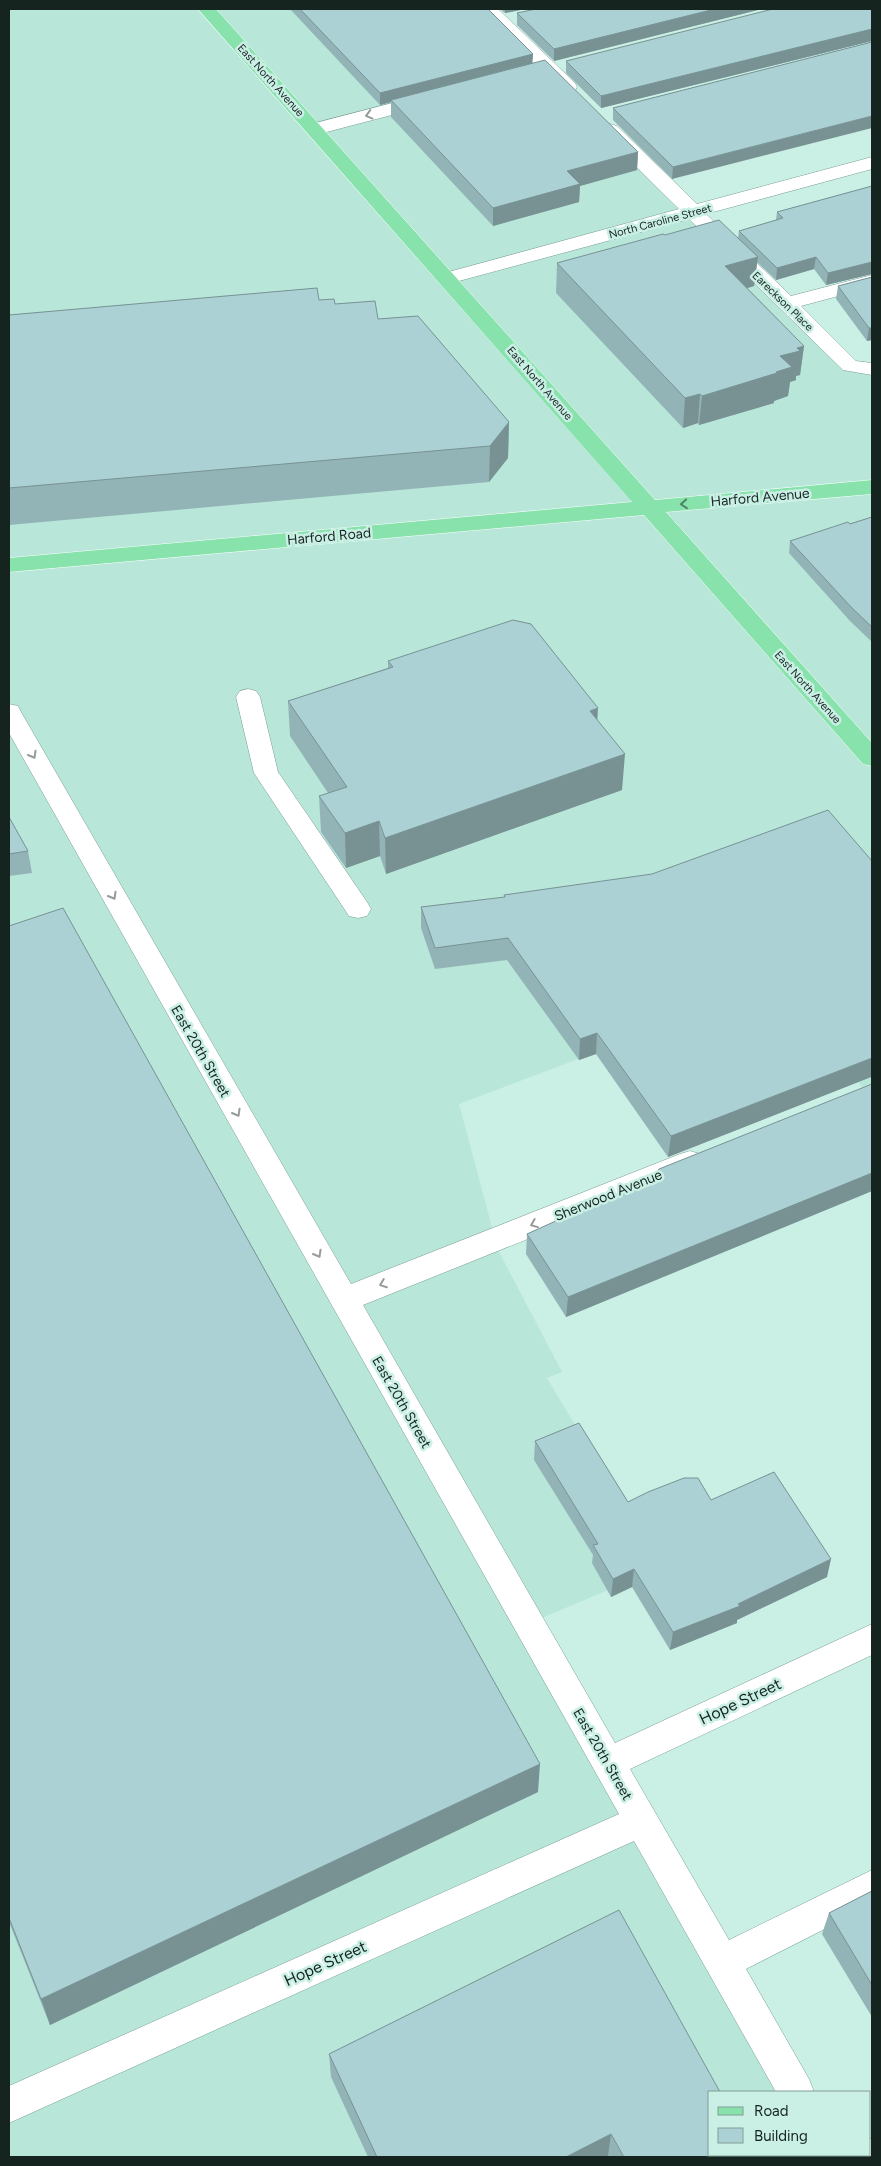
<svg xmlns="http://www.w3.org/2000/svg" width="881" height="2166" font-family="Figtree,sans-serif">
	<style>
		.built { fill: #b8e6d9 }
		.lines { fill: none; stroke-linecap: round; stroke-linejoin: round }
		.minor-casing { stroke: #7b9e95; stroke-width: 1 }
		.major-casing { stroke: #fff; stroke-width: 1 }
		.minor { fill: #fff; fill-rule: evenodd }
		.major { fill: #88e2ac; fill-rule: evenodd }
		.wall { fill: #93b4b6 }
		.shaded-wall { fill: #789294 }
		.building { fill: #abd1d4; stroke: #789294 }
		.oneway { stroke: #969c9b }
		.oneway2 { stroke: #4f8366 }
		.labels { text-anchor: middle; stroke-width: 5; stroke-linejoin: round; paint-order: stroke }
		.far-street-label { font-size: 11px; fill: #162420; stroke: #caefe5 }
		.street-label { font-size: 14px; fill: #162420; stroke: #caefe5 }
		.near-street-label { font-size: 16px; fill: #162420; stroke: #caefe5 }
	</style>
	<rect width="100%" height="100%" fill="#caefe5"/>
	<polygon class="built" points="9,9 484,9 845,361 872,371 872,1095 866,1092 779,983 459,1104 498,1250 562,1372 547,1378 660,1568 537,1620 806,2092 710,2092 710,2155 842,2155 843,2157 9,2157"/>
	<g class="lines">
		<defs>
			<g id="minor">
				<polygon points="479,9 498,9 575,83 577,87 575,91 568,93 561,91"/>
				<polygon points="427,94 434,96 436,100 434,104 315,135 308,133 306,129 308,125"/>
				<polygon points="610,124 617,126 697,204 872,157 872,169 706,214 791,296 872,275 872,287 801,306 856,361 872,363 872,375 843,370 689,219 455,282 448,284 441,282 438,278 441,274 679,209 603,134 601,130 603,126"/>
				<polygon points="248,689 256,691 260,697 278,772 367,902 371,909 367,916 358,918 349,916 254,773 236,697 240,691"/>
				<polygon points="9,704 18,706 21,712 351,1284 680,1154 690,1151 700,1154 704,1162 700,1170 363,1305 615,1743 872,1624 872,1655 630,1769 729,1940 872,1870 872,1905 746,1969 809,2079 814,2092 776,2092 634,1841 9,2123 9,2086 619,1814 9,733"/>
				<polygon points="872,2138 872,2157 852,2157 853,2155 870,2155 870,2139"/>
				<polygon points="812,2155 851,2155 852,2157 813,2157"/>
			</g>
			<polygon id="major" points="198,9 216,9 655,500 872,480 872,494 666,512 872,743 872,766 863,764 644,515 9,572 9,558 632,502"/>
		</defs>
		<use href="#minor" class="minor-casing"/>
		<use href="#major" class="major-casing"/>
		<use href="#minor" class="minor"/>
		<use href="#major" class="major"/>
	</g>
	<g class="wall">
		<polygon points="290,9 488,9 533,54 532,64 638,152 637,170 580,186 579,202 493,226 391,117 391,102 380,105"/>
		<polygon points="500,9 525,9 505,13"/>
		<polygon points="762,9 554,61 517,25 517,13"/>
		<polygon points="872,9 872,41 601,108 566,73 566,61"/>
		<polygon points="872,42 672,179 613,120 613,108"/>
		<polygon points="872,186 872,274 826,285 814,269 776,280 757,262 754,286 747,288 804,346 800,375 796,376 796,380 790,382 788,396 774,401 774,403 699,425 698,423 683,428 556,293 557,263 665,235 738,238 739,231 776,220 777,212"/>
		<polygon points="872,277 872,340 867,341 836,299 838,286"/>
		<polygon points="319,300 335,304 509,422 508,458 489,482 9,525 9,315"/>
		<polygon points="872,517 872,642 850,621 789,553 790,541"/>
		<polygon points="388,661 597,720 622,790 386,874 380,856 346,868 321,832 319,796 328,793 290,736 288,701 388,668"/>
		<polygon points="9,817 28,851 32,873 9,876"/>
		<polygon points="872,861 872,1078 871,1077 668,1157 596,1054 579,1060 507,960 435,969 421,928 421,907 504,898 504,895"/>
		<polygon points="9,926 538,1792 50,2025 9,1922"/>
		<polygon points="872,1084 872,1191 566,1317 526,1254 527,1234 651,1182"/>
		<polygon points="535,1441 628,1502 711,1500 827,1577 737,1620 737,1623 670,1650 632,1587 611,1597 592,1563 593,1555 534,1460"/>
		<polygon points="872,1891 872,2017 822,1934 829,1913"/>
		<polygon points="329,2054 756,2157 609,2157 608,2156 605,2157 368,2157 331,2077"/>
	</g>
	<g class="shaded-wall">
		<polygon points="505,9 525,9 505,13"/>
		<polygon points="715,9 762,9 554,61 554,49"/>
		<polygon points="872,29 872,41 601,108 601,96"/>
		<polygon points="533,54 532,66 391,100 391,102 380,105 380,93"/>
		<polygon points="872,116 872,128 672,179 673,167"/>
		<polygon points="638,152 637,170 580,186 579,202 493,226 493,208 567,171"/>
		<polygon points="758,257 754,286 722,296 725,266"/>
		<polygon points="816,257 814,269 776,280 777,268"/>
		<polygon points="872,262 872,274 826,285 828,273"/>
		<polygon points="869,328 872,328 872,340 867,341"/>
		<polygon points="804,346 800,375 796,376 796,380 790,382 788,396 774,401 774,403 699,425 702,396 797,348"/>
		<polygon points="700,394 698,423 683,428 685,398"/>
		<polygon points="509,422 508,458 489,482 490,446"/>
		<polygon points="598,708 596,743 590,711"/>
		<polygon points="625,754 622,790 386,874 385,838"/>
		<polygon points="379,821 380,856 346,868 345,833"/>
		<polygon points="597,1033 596,1054 579,1060 580,1039"/>
		<polygon points="872,1058 872,1073 871,1077 668,1157 671,1136"/>
		<polygon points="872,1173 872,1191 566,1317 568,1297"/>
		<polygon points="831,1559 827,1577 737,1620 737,1623 670,1650 673,1632 738,1604"/>
		<polygon points="634,1569 632,1587 611,1597 613,1579"/>
		<polygon points="540,1764 538,1792 50,2025 41,1999"/>
		<polygon points="611,2134 608,2156 605,2157 566,2157"/>
	</g>
	<g class="building">
		<polygon points="300,9 488,9 533,54 380,93"/>
		<polygon points="536,9 715,9 554,49 517,13"/>
		<polygon points="773,9 872,9 872,29 601,96 566,61"/>
		<polygon points="872,42 872,116 673,167 613,108"/>
		<polygon points="545,60 638,152 567,171 580,184 493,208 391,100"/>
		<polygon points="872,186 872,262 828,273 816,257 777,268 739,231 783,218 777,212"/>
		<polygon points="719,220 758,257 725,266 804,346 797,348 800,351 780,356 792,367 776,372 777,373 702,396 700,394 685,398 557,263 663,234 665,235"/>
		<polygon points="872,277 872,328 869,328 838,286"/>
		<polygon points="317,288 319,300 334,299 335,304 375,301 378,319 418,316 509,422 490,446 9,488 9,315"/>
		<polygon points="872,517 872,627 852,608 790,541 848,522 850,524"/>
		<polygon points="513,620 531,624 598,708 590,711 625,754 385,838 379,821 345,833 319,796 347,787 288,701 393,667 388,661"/>
		<polygon points="828,810 872,861 872,1058 671,1136 597,1033 580,1039 508,938 435,948 421,907 505,897 504,895 652,874"/>
		<polygon points="9,817 28,851 9,854"/>
		<polygon points="63,908 540,1764 41,1999 9,1918 9,926"/>
		<polygon points="872,1084 872,1173 568,1297 527,1234 609,1197 651,1182 659,1169"/>
		<polygon points="579,1423 628,1502 648,1492 684,1478 698,1478 711,1500 774,1472 831,1559 738,1604 740,1606 673,1632 634,1569 613,1579 593,1545 598,1544 535,1441"/>
		<polygon points="872,1891 872,1985 829,1913"/>
		<polygon points="619,1910 720,2092 710,2092 710,2155 754,2155 756,2157 624,2157 611,2134 566,2157 377,2157 329,2054"/>
	</g>
	<defs><path id="oneway-chevron" d="M-2-3.5L2.5 0L-2 3.5" fill="none" stroke-width="1.6" stroke-linecap="round" stroke-linejoin="round" transform="scale(1.25)"/></defs>
	<g class="oneway">
		<use href="#oneway-chevron" transform="translate(369 115) rotate(165)"/>
		<use href="#oneway-chevron" transform="translate(33 755) rotate(60)"/>
		<use href="#oneway-chevron" transform="translate(113 896) rotate(60)"/>
		<use href="#oneway-chevron" transform="translate(237 1113) rotate(60)"/>
		<use href="#oneway-chevron" transform="translate(534 1224) rotate(158)"/>
		<use href="#oneway-chevron" transform="translate(318 1254) rotate(60)"/>
		<use href="#oneway-chevron" transform="translate(383 1284) rotate(159)"/>
	</g>
	<use class="oneway2" href="#oneway-chevron" transform="translate(684 504) rotate(175)"/>
	<g class="labels">
		<g class="far-street-label">
			<text transform="translate(271 80) rotate(48)" y="4">East North Avenue</text>
			<text transform="translate(660 221) rotate(-15)" y="4">North Caroline Street</text>
			<text transform="translate(783 301) rotate(44)" y="4">Eareckson Place</text>
			<text transform="translate(540 383) rotate(49)" y="4">East North Avenue</text>
			<text transform="translate(808 687) rotate(48)" y="4">East North Avenue</text>
		</g>
		<g class="street-label">
			<text transform="translate(760 497) rotate(-5)" y="5">Harford Avenue</text>
			<text transform="translate(329 536) rotate(-5)" y="5">Harford Road</text>
			<text transform="translate(201 1051) rotate(60)" y="5">East 20th Street</text>
			<text transform="translate(608 1195) rotate(-22)" y="5">Sherwood Avenue</text>
			<text transform="translate(402 1402) rotate(60)" y="5">East 20th Street</text>
			<text transform="translate(603 1754) rotate(60)" y="5">East 20th Street</text>
		</g>
		<g class="near-street-label">
			<text transform="translate(740 1701) rotate(-25)" y="6">Hope Street</text>
			<text transform="translate(325 1963) rotate(-24)" y="6">Hope Street</text>
		</g>
	</g>
	<rect width="881" height="2166" fill="none" stroke="#162420" stroke-width="20"/>
	<rect x="708" y="2091" width="162" height="65" fill="#caefe5" stroke="#829e96"/>
	<rect x="718" y="2107" width="25" height="8" fill="#88e2ac" stroke="#829e96"/>
	<text x="754" y="2116" font-size="15" fill="#162420">Road</text>
	<rect x="718" y="2128" width="25" height="15" fill="#abd1d4" stroke="#829e96"/>
	<text x="754" y="2141" font-size="15" fill="#162420">Building</text>
</svg>
